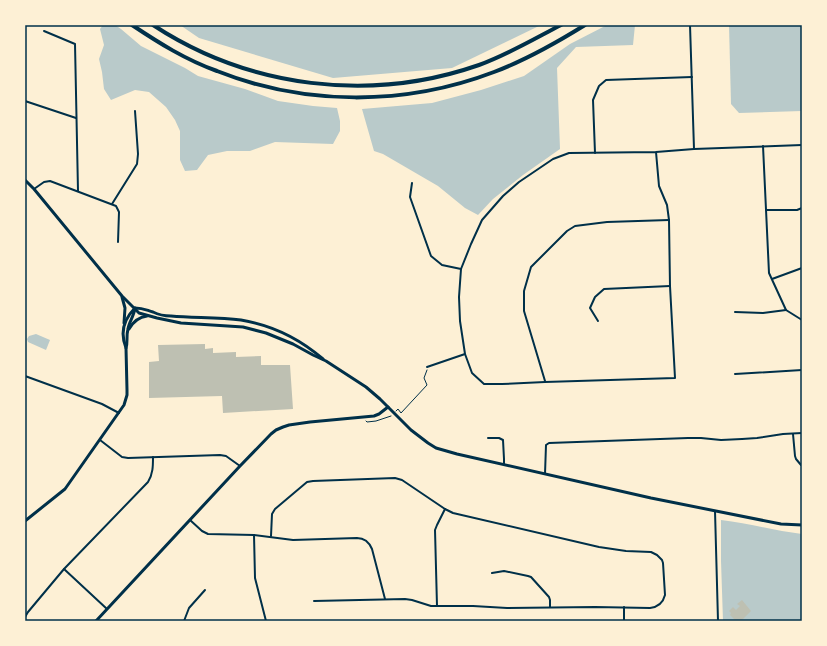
<svg xmlns="http://www.w3.org/2000/svg" width="827" height="646" font-family="'Nunito Sans',sans-serif">
	<style>
		.green { fill: #b9caca }
		.building { fill: #bec0b2 }
		.lines { fill: none; stroke-linecap: round; stroke-linejoin: round }
		.path { stroke: #003049; stroke-width: 1 }
		.minor { stroke: #003049; stroke-width: 2 }
		.tertiary { stroke: #003049; stroke-width: 3 }
		.secondary { stroke: #003049; stroke-width: 3 }
		.motorway { stroke: #003049; stroke-width: 4 }
		.neatline { fill: none; stroke: #003049; stroke-width: 1.5 }
	</style>
	<rect width="100%" height="100%" fill="#fdf0d5"/>
	<g class="green">
		<polygon points="103,25 115,25 121,29 141,46 185,68 198,76 245,89 278,101 313,106 337,108 340,121 340,131 333,144 275,142 250,151 227,151 208,155 197,170 185,171 180,160 180,131 175,120 166,107 149,92 135,90 111,100 104,89 102,72 99,59 104,45 100,29"/>
		<polygon points="180,25 541,25 452,68 333,78 199,38"/>
		<polygon points="607,25 635,25 633,45 576,47 557,68 560,149 523,175 493,199 478,215 465,208 438,186 383,154 374,151 362,109 432,103 481,90 524,76 570,44"/>
		<polygon points="729,25 802,25 802,111 739,113 731,104"/>
		<polygon points="36,334 50,340 46,350 28,342 27,339 29,336"/>
		<path d="M721 520C748 523 775 531 802 534V621H723L721 561Z"/>
	</g>
	<g class="building">
		<polygon points="205,344 205,349 213,348 213,353 236,352 236,357 261,356 261,365 290,365 293,409 223,413 222,396 149,398 149,362 159,361 158,345"/>
		<polygon points="742,600 751,611 741,621 736,621 730,615 731,613 729,611 733,607 736,610 740,606 737,604"/>
	</g>
	<g class="lines">
		<g class="path">
			<polyline points="396,411 398,409 401,413 427,385 424,378 427,370"/>
			<polyline points="366,421 367,422 376,421 391,416"/>
		</g>
		<g class="minor">
			<polyline points="690,25 694,149"/>
			<polyline points="44,31 75,44 78,191"/>
			<polyline points="25,101 76,118"/>
			<polyline points="763,146 769,273 786,310 802,320"/>
			<polyline points="656,152 659,186 667,205 669,220 670,286 675,378 545,382 502,384 484,384 472,373 465,354 460,321 459,297 461,269 471,244 482,220 503,196 519,182 553,159 569,153 656,152 694,149 802,145"/>
			<polyline points="595,153 593,100 599,86 606,80 692,77"/>
			<polyline points="412,183 410,197 431,256 442,265 461,269"/>
			<polyline points="34,189 44,182 50,181 116,206 119,212 118,242"/>
			<polyline points="112,204 137,164 138,154 135,111"/>
			<polyline points="766,210 797,210 802,208"/>
			<polyline points="772,279 802,268"/>
			<polyline points="735,312 763,313 786,310"/>
			<polyline points="598,321 590,308 595,297 604,289 670,286"/>
			<polyline points="427,367 465,354"/>
			<polyline points="735,374 802,370"/>
			<polyline points="25,376 102,404 119,413"/>
			<polyline points="545,381 524,311 524,291 531,267 567,231 575,226 607,222 669,220"/>
			<polyline points="793,434 795,456 796,459 801,465"/>
			<polyline points="488,438 499,438 503,440 504,459 504,464"/>
			<polyline points="100,440 122,457 128,458 220,455 226,456 240,466"/>
			<polyline points="25,442 25,443"/>
			<polyline points="545,474 546,445 549,443 688,438 701,438 721,440 742,439 757,438 783,434 802,433"/>
			<polyline points="715,511 718,621"/>
			<path d="M190 520 202 531 208 534 254 535 293 540 357 538C365 538 369 542 372 549L385 599"/>
			<polyline points="254,535 255,578 266,621"/>
			<path d="M271 536 272 514 275 509 307 482 313 481 395 478 402 480 445 509 453 513 599 547 626 551 651 552 657 555 662 560 663 563 665 595C663 603 658 607 650 608L595 607 507 608 473 606H431L412 600 405 599 314 601"/>
			<polyline points="64,569 107,609"/>
			<polyline points="492,573 504,571 528,576 531,577 549,597 550,600 550,607"/>
			<polyline points="437,606 435,530 437,525 445,509"/>
			<polyline points="624,607 624,621"/>
			<path d="M25 617 28 612 64 569 148 482C153 474 153 466 153 457"/>
			<polyline points="184,621 189,608 205,590"/>
		</g>
		<polyline class="tertiary" points="96,621 240,466 271,434 276,430 283,427 289,425 310,422 374,416 379,414 388,407"/>
		<g class="secondary">
			<polyline points="25,180 34,189 122,296 139,313 157,318 181,323 243,327 266,333 293,344 313,355 326,361 366,387 380,399 411,430 428,443 436,448 457,454 651,498 781,524 802,525"/>
			<polyline points="122,297 125,308 124,323"/>
			<path d="M129 329C133 322 139 317 147 316"/>
			<path d="M126 348C128 342 126 336 128 329 129 322 134 316 135 308"/>
			<path d="M25 521 65 489 124 405 127 395V390L126 348C120 333 124 319 135 308 143 308 146 310 153 312 159 315 165 316 171 316 194 318 218 317 241 320 271 325 300 339 323 359"/>
		</g>
		<g class="motorway">
			<path d="M132 25C159 43 186 60 217 71 305 106 405 106 494 72 526 60 556 43 585 25"/>
			<path d="M153 25C249 88 370 103 479 65 507 55 534 39 561 25"/>
		</g>
	</g>
	<rect width="827" height="646" fill="none" stroke="#fdf0d5" stroke-width="52"/>
	<rect x="26" y="26" width="775" height="594" class="neatline"/>
</svg>
